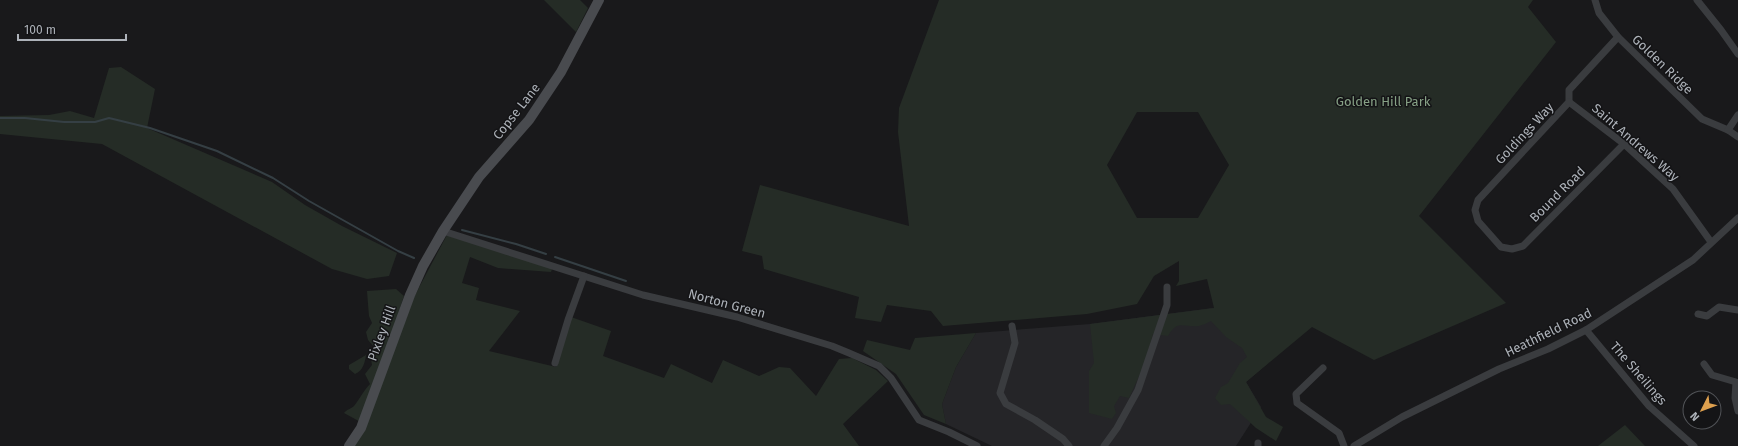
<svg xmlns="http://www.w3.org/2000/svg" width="1738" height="446" font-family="'Fira Sans',sans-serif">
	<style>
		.built { fill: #252528 }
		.green { fill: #252c26; fill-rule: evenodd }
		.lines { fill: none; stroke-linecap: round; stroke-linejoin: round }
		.stream { stroke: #353f44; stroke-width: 2 }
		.street { stroke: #3a3c3f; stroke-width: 7 }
		.secondary { stroke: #494b4f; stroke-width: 10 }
		.labels { text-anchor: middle; stroke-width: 3; stroke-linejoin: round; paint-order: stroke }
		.street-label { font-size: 13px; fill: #adb2b9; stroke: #141416 }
		.park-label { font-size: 13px; fill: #87a186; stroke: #141416 }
	</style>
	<rect width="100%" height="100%" fill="#19191b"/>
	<polygon class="built" points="1213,308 1267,364 1246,382 1261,407 1236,446 992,446 946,424 942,404 956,367 976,333 1090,324"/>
	<g class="green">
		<polygon points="544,0 580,0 588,8 576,32"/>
		<path d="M939 0H1533L1528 7 1556 42 1419 216 1506 303 1374 360 1312 327 1246 382 1266 417 1283 427 1276 441 1256 428 1230 404 1221 405 1215 398 1221 387 1228 383 1240 363 1247 357 1242 348 1226 337 1211 321C1207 323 1203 325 1199 326 1183 328 1178 319 1168 336L1153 334 1145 363 1129 398 1120 396 1114 406 1116 413 1112 419 1089 413V371L1094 363 1090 324 1214 308 1207 279 1176 286 1179 281V261L1154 276 1137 304 1087 314 943 326 931 311 887 305 881 322 855 318 859 297 764 269 762 256 742 251 760 185 909 226 898 132 899 108ZM1137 112H1198L1229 165 1198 218H1137L1107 165Z"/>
		<polygon points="121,67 155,89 147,128 272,182 305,205 342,226 397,253 389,276 367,279 332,269 102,144 0,134 0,116 49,115 70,111 94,118 109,68"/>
		<path d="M448 233 553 266 551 272 498 268 470 257 462 283 479 288 476 300 520 311 489 351 556 367 571 317 611 331 603 356 664 378 671 364 712 383 723 360 759 376 779 367 790 368 816 396 839 359 852 358 876 370 888 381 843 424 859 446H354L366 425 344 413C347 409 351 409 354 406 360 399 363 391 370 384L365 374 372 365 371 359 375 348 368 340 366 332 372 323 369 316 367 291 396 289 404 296 398 314 406 319 414 297Z"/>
		<polygon points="976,333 956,367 942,404 946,424 924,415 896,374 863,351 867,340 910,350 915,338"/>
		<path d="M366 355C365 362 363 371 355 374L349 369V365Z"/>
		<polygon points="1625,425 1645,446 1598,446"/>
	</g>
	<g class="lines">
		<g class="stream">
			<polyline points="0,118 25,118 64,122 95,122 109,118 150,128 217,151 273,178 309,201 398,251 414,258"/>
			<polyline points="462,230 516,244 546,254"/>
			<polyline points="555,257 626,281"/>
		</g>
		<g class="street">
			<polyline points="1595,0 1599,13 1618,37 1702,119 1728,130 1738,137"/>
			<polyline points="1697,0 1721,30 1738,54"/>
			<polyline points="1618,37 1569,90 1569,102 1478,200 1475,210 1478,221 1501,247 1512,249 1523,246 1624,144"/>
			<polyline points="1569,102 1624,144 1673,189 1711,242"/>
			<polyline points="1728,130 1738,115"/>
			<polyline points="443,231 643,295 737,317 832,346 849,353 879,366 891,378 919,420 949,432 977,446"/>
			<polyline points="1698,314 1707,316 1719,307 1738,310"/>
			<polyline points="1012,326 1015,343 1000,393 1006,404 1035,420 1063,439 1069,446"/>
			<polyline points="1586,330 1649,406 1694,446"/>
			<polyline points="555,363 568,320 584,276"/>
			<polyline points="1704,364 1712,375 1736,382 1735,398 1738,411"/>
			<polyline points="1323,368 1296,394 1297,403 1339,433 1344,446"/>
			<polyline points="1104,446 1117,428 1138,390 1167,305 1167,287"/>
			<polyline points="1258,446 1258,443"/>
			<polyline points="1354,446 1402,417 1499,369 1548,349 1586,330 1693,260 1738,218"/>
		</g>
		<polyline class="secondary" points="349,446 361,428 410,295 423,266 443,231 479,177 529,120 561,72 599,0"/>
	</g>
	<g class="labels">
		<g class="street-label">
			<text transform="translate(1663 64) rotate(44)" y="5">Golden Ridge</text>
			<text transform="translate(516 111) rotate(-52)" y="5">Copse Lane</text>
			<text transform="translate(1524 133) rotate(-47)" y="5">Goldings Way</text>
			<text transform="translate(1636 142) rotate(41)" y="5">Saint Andrews Way</text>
			<text transform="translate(1557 194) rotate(-45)" y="5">Bound Road</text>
			<text transform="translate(727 303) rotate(15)" y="5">Norton Green</text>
			<text transform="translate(1548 332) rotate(-26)" y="5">Heathfield Road</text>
			<text transform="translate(381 333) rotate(-70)" y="5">Pixley Hill</text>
			<text transform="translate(1639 373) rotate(49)" y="5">The Sheilings</text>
		</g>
		<g class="park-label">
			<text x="1383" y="106">Golden Hill Park</text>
		</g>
	</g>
	<g transform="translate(1702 410) rotate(228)"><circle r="19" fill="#141416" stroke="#515357"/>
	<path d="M0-3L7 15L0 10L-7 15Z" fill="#dea04e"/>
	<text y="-6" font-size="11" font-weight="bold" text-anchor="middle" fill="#adb2b9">N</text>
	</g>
	<path d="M18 34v6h108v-6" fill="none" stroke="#adb2b9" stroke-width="2"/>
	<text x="24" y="34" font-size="12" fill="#adb2b9" stroke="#141416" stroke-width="3" paint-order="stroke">100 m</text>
</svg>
